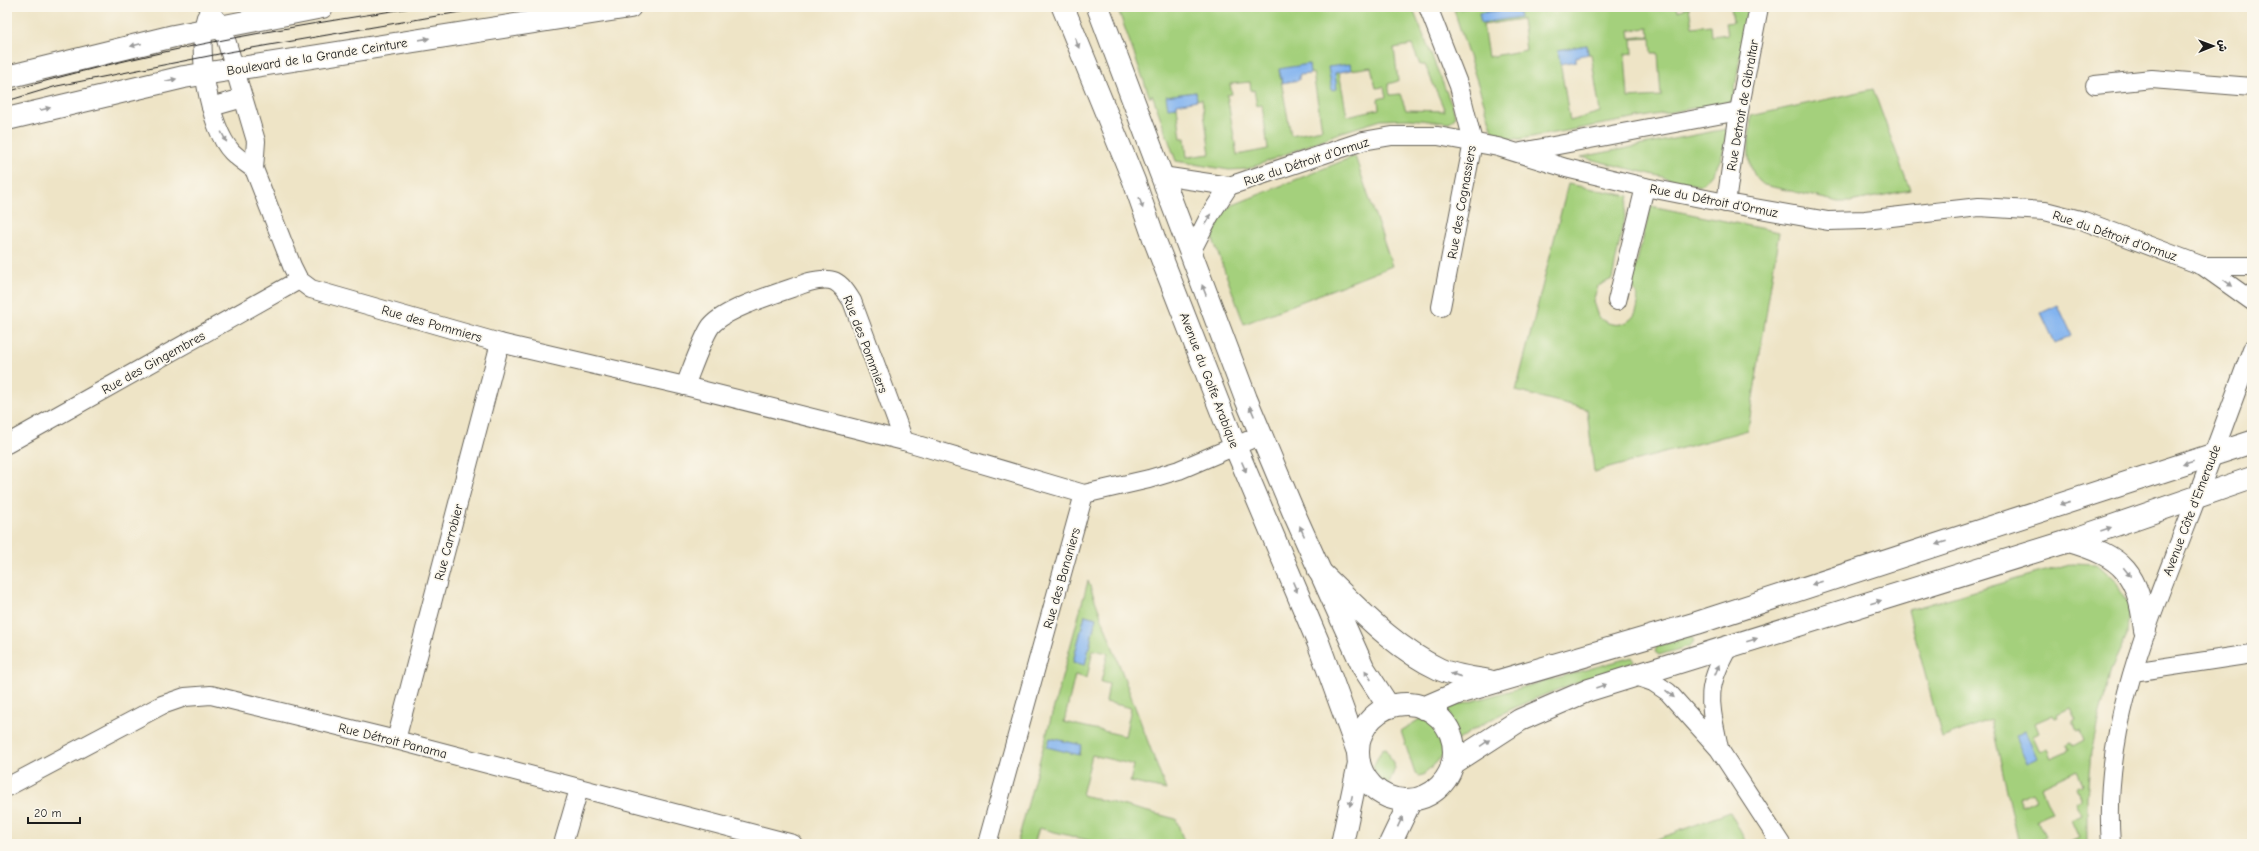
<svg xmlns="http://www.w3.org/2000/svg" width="2259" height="851" font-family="'Comic Neue','Playpen Sans Arabic',sans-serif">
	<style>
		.green { fill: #a4d07c; stroke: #60764c; fill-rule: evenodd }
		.water { fill: #83b4ef; stroke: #506886 }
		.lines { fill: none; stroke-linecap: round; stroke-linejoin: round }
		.minor-casing { stroke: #666258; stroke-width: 20 }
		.tertiary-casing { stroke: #666258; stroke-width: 24 }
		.secondary-casing { stroke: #666258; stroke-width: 24 }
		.minor { stroke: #fff; stroke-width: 18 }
		.tertiary { stroke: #fff; stroke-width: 22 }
		.secondary { stroke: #fff; stroke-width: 22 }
		.tram { stroke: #1c1c1c; stroke-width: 1 }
		.oneway { fill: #999 }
		.labels { text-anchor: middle; stroke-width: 3.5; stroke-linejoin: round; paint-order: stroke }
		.street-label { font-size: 13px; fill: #1c1c1c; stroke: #fbf7ec }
	</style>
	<rect width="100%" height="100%" fill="#fbf7ec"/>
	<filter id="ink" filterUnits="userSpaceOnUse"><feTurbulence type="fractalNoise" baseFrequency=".025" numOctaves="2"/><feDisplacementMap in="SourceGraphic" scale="8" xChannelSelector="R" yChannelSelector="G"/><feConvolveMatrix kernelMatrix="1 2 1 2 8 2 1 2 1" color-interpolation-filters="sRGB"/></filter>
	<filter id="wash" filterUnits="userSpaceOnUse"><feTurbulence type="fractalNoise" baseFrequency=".012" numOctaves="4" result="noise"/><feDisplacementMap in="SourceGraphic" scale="16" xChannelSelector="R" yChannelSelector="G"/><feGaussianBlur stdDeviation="0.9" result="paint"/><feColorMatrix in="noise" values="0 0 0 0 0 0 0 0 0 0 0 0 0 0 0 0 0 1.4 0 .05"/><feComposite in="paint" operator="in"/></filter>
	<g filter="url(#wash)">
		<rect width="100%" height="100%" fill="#eee4c6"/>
		<g class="green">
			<path d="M1123 7H1412L1454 111 1455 118 1448 123 1410 119 1381 120 1339 133 1248 169 1229 170 1176 161 1152 94 1150 98 1119 12 1124 11ZM1412 45 1420 65H1425L1445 111 1406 110 1400 94 1390 95 1388 84 1398 81 1394 48ZM1350 64 1351 70 1371 67 1376 88 1384 87 1386 97 1378 99 1379 109 1347 116 1339 72 1335 73ZM1309 65 1310 74 1313 73 1322 129 1291 135 1279 70ZM1250 82 1251 91 1254 90 1257 106 1262 105 1268 149 1237 155 1227 95 1232 94 1230 84ZM1196 92 1197 100 1202 99 1210 154 1187 157 1185 138H1181L1177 107 1166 96Z"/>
			<path d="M1473 7H1677L1678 11 1689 7 1692 27 1711 25 1712 36 1728 34 1726 23 1733 22 1731 7H1748L1733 101 1520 139 1505 138 1494 134 1454 10ZM1518 8 1481 23 1480 13ZM1522 19 1526 50 1488 57 1483 25ZM1648 28 1649 36 1630 38 1629 30ZM1651 38 1652 53H1658L1661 96 1628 98 1625 54 1633 53 1632 39ZM1587 45 1588 54H1591L1600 112 1570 121 1558 50Z"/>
			<path d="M1873 89 1910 190 1850 202H1839L1764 185C1742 169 1750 141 1751 116Z"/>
			<path d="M1726 129C1726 154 1718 170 1700 186L1581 157Z"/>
			<polygon points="1355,156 1392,266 1244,324 1213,239 1219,215 1228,207"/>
			<path d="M1568 184 1629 196 1612 279 1598 286 1593 301 1598 317C1623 338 1651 311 1631 285L1651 206 1779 232 1748 430 1594 472 1587 409 1516 391Z"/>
			<path d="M2073 563 2097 564 2118 583 2129 605 2127 635 2111 669 2091 752 2087 797V843L2066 844 2079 838 2071 820 2081 815 2075 803 2081 800 2076 788 2083 784 2077 770 2041 787 2052 813 2037 820 2045 837 2042 839 2044 844H2019L1991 719 1942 738 1908 610ZM2070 708 2076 720 2073 722 2077 731 2080 730 2084 740 2073 746 2071 743 2067 745 2069 750 2051 758 2047 749 2040 752 2033 736 2039 733 2035 723 2053 715 2055 718 2058 717 2057 714ZM2032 792 2036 799 2021 806 2018 798Z"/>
			<path d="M1088 581 1166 790 1130 782 1134 765 1092 755 1082 795 1176 819 1185 844H1103L1039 828 1034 844H1017ZM1085 615 1096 618 1085 665 1073 662ZM1093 650 1108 653 1101 682 1109 684 1106 702 1131 708 1125 736 1064 722 1075 675 1087 678ZM1050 738 1081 745 1080 755 1048 747Z"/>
			<polygon points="1691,636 1694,641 1690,646 1659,655 1655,652 1657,646"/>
			<path d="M1632 657 1634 660 1632 663C1579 682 1505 705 1460 739 1446 749 1437 764 1423 775L1418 776 1415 774 1401 731 1418 720 1444 709Z"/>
			<polygon points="1386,748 1395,768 1389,784 1380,782 1373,767 1382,749"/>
			<polygon points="1730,812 1747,844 1644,844"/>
		</g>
		<g class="water">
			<polygon points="1518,8 1520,17 1481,23 1479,13"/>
			<polygon points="1587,45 1588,54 1576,57 1576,61 1560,64 1558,50"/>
			<polygon points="1309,64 1310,74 1299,75 1299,80 1282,83 1279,69"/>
			<polygon points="1350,64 1351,70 1335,73 1337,89 1332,90 1328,67"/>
			<polygon points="1196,92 1197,100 1177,104 1177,107 1168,108 1166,96"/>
			<polygon points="2058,305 2072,335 2055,343 2041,313"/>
			<polygon points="1085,615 1096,618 1085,665 1073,662"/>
			<polygon points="2025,731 2037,759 2027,764 2015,736"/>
			<polygon points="1050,738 1082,745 1079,755 1047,747"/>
		</g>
	</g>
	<g filter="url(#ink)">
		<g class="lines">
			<defs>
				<g id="minor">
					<polyline points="1428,7 1459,86 1473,142 1441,307"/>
					<polyline points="208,9 222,26 256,141 254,169 292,266 299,280 311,289 500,343 685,386 904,441 1084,494 1149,479 1179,470 1261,435"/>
					<path d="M206 17C196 48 209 129 232 152 239 159 247 164 254 169"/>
					<polyline points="2095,85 2152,79 2252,87"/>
					<polyline points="211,107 243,98"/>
					<polyline points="1521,152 1739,111"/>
					<polyline points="1162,176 1229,186 1363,141 1392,136 1438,136 1498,147 1566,168 1645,187 1726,203 1828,221 1865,220 1979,207 2045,211 2084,221 2203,266 2252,301"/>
					<polyline points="1726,203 1739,111 1759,7"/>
					<polyline points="1190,254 1210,215 1229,186"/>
					<polyline points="2203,266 2252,266"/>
					<polyline points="1617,301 1645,187"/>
					<path d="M685 386C691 371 703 337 711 326 727 307 785 291 809 282 833 276 839 280 852 301L904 441"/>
					<polyline points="7,444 299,280"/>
					<polyline points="2133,672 2252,654"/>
					<polyline points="1636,676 1653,682 1668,692 1719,749 1781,844"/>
					<polyline points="396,740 500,343"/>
					<path d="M1719 748C1710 703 1704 690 1728 648"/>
					<polyline points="7,787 162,705 185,697 211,695 396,740 793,844"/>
					<polyline points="563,844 579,789"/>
					<polyline points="987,844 1084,494"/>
					<path d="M2111 844C2102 732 2145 631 2185 528 2208 469 2230 409 2252 349"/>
				</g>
				<g id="tertiary">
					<polyline points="1063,7 1134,181 1155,241 1235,446 1318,642 1358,752"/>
					<polyline points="1098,7 1246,399 1293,511 1363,667 1389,707"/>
				</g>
				<g id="secondary">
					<polyline points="7,77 174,36 322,7"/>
					<polyline points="7,119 184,77 630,7"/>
					<path d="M2069 541C2124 557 2138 573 2145 630"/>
					<path d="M1319 571C1356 606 1392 647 1439 669 1454 676 1473 678 1489 681"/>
					<circle cx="1406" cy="752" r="48"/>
					<polyline points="1423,708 1458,693 1697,623 2252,442"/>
					<polyline points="1452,764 1520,720 1589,690 2069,541 2252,478"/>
					<polyline points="1342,844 1359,763"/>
					<polyline points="1390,844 1411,800"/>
				</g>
			</defs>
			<use href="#minor" class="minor-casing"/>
			<use href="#tertiary" class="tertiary-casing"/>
			<use href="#secondary" class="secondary-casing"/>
			<use href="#minor" class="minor"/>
			<use href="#tertiary" class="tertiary"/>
			<use href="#secondary" class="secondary"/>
			<g class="tram">
				<path d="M7 92C141 52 280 28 418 7"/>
				<polyline points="7,101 57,86 229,52 489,7"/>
			</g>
		</g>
		<defs><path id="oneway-solid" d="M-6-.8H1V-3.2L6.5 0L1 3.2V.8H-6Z"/></defs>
		<g class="oneway">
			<use href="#oneway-solid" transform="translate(424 39) rotate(-9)"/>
			<use href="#oneway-solid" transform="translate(1077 43) rotate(69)"/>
			<use href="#oneway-solid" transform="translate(136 45) rotate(166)"/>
			<use href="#oneway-solid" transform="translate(171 80) rotate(-12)"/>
			<use href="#oneway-solid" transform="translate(45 109) rotate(-14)"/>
			<use href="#oneway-solid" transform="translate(224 137) rotate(62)"/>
			<use href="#oneway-solid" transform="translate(1141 203) rotate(71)"/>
			<use href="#oneway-solid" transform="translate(1208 219) rotate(-60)"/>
			<use href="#oneway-solid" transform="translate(2228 283) rotate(36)"/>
			<use href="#oneway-solid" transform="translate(1204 290) rotate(-111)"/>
			<use href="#oneway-solid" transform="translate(1252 411) rotate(-113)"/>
			<use href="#oneway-solid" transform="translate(2188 463) rotate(162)"/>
			<use href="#oneway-solid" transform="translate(1244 467) rotate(67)"/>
			<use href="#oneway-solid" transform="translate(2065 503) rotate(162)"/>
			<use href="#oneway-solid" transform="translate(2106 529) rotate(-19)"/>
			<use href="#oneway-solid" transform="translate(1302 531) rotate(-114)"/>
			<use href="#oneway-solid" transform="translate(1941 543) rotate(162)"/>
			<use href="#oneway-solid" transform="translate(2127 572) rotate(52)"/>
			<use href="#oneway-solid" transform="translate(1817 583) rotate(162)"/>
			<use href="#oneway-solid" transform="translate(1295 587) rotate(67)"/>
			<use href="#oneway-solid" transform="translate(1876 602) rotate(-17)"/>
			<use href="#oneway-solid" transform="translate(1752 640) rotate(-17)"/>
			<use href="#oneway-solid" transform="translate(1717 670) rotate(-68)"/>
			<use href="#oneway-solid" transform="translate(1368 675) rotate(-123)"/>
			<use href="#oneway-solid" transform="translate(1456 675) rotate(-164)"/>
			<use href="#oneway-solid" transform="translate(1601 686) rotate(-19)"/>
			<use href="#oneway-solid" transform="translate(1670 694) rotate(41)"/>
			<use href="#oneway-solid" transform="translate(1485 743) rotate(-35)"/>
			<use href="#oneway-solid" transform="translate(1351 801) rotate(103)"/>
			<use href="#oneway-solid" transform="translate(1400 822) rotate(-65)"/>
		</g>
	</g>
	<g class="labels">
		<g class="street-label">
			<text transform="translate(317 56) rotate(-9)" y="5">Boulevard de la Grande Ceinture</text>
			<text transform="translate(1742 105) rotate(-80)" y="5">Rue Detroit de Gibraltar</text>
			<text transform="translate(1306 161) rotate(-18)" y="5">Rue du Détroit d'Ormuz</text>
			<text transform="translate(1714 200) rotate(11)" y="5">Rue du Détroit d'Ormuz</text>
			<text transform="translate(1461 202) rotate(-80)" y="5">Rue des Cognassiers</text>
			<text transform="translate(2115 235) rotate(19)" y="5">Rue du Détroit d'Ormuz</text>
			<text transform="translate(432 323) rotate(16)" y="5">Rue des Pommiers</text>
			<text transform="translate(866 344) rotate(69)" y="5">Rue des Pommiers</text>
			<text transform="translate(153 362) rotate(-29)" y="5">Rue des Gingembres</text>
			<text transform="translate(1210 380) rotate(69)" y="5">Avenue du Golfe Arabique</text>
			<text transform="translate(2191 510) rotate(-69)" y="5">Avenue Côte d'Emeraude</text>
			<text transform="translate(448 542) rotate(-75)" y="5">Rue Carrobier</text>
			<text transform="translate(1061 578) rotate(-74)" y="5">Rue des Bananiers</text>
			<text transform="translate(393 740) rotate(14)" y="5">Rue Détroit Panama</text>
		</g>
	</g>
	<rect width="2259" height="851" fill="none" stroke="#fbf7ec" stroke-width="24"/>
	<g transform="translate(2213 46) rotate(89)" stroke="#fbf7ec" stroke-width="3" paint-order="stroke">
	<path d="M0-3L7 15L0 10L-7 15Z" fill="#1c1c1c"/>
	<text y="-6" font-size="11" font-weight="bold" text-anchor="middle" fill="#1c1c1c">ش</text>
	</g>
	<path d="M28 817v6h52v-6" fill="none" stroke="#1c1c1c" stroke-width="2"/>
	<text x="34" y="817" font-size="12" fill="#1c1c1c" stroke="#fbf7ec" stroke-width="3" paint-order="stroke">20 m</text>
</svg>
